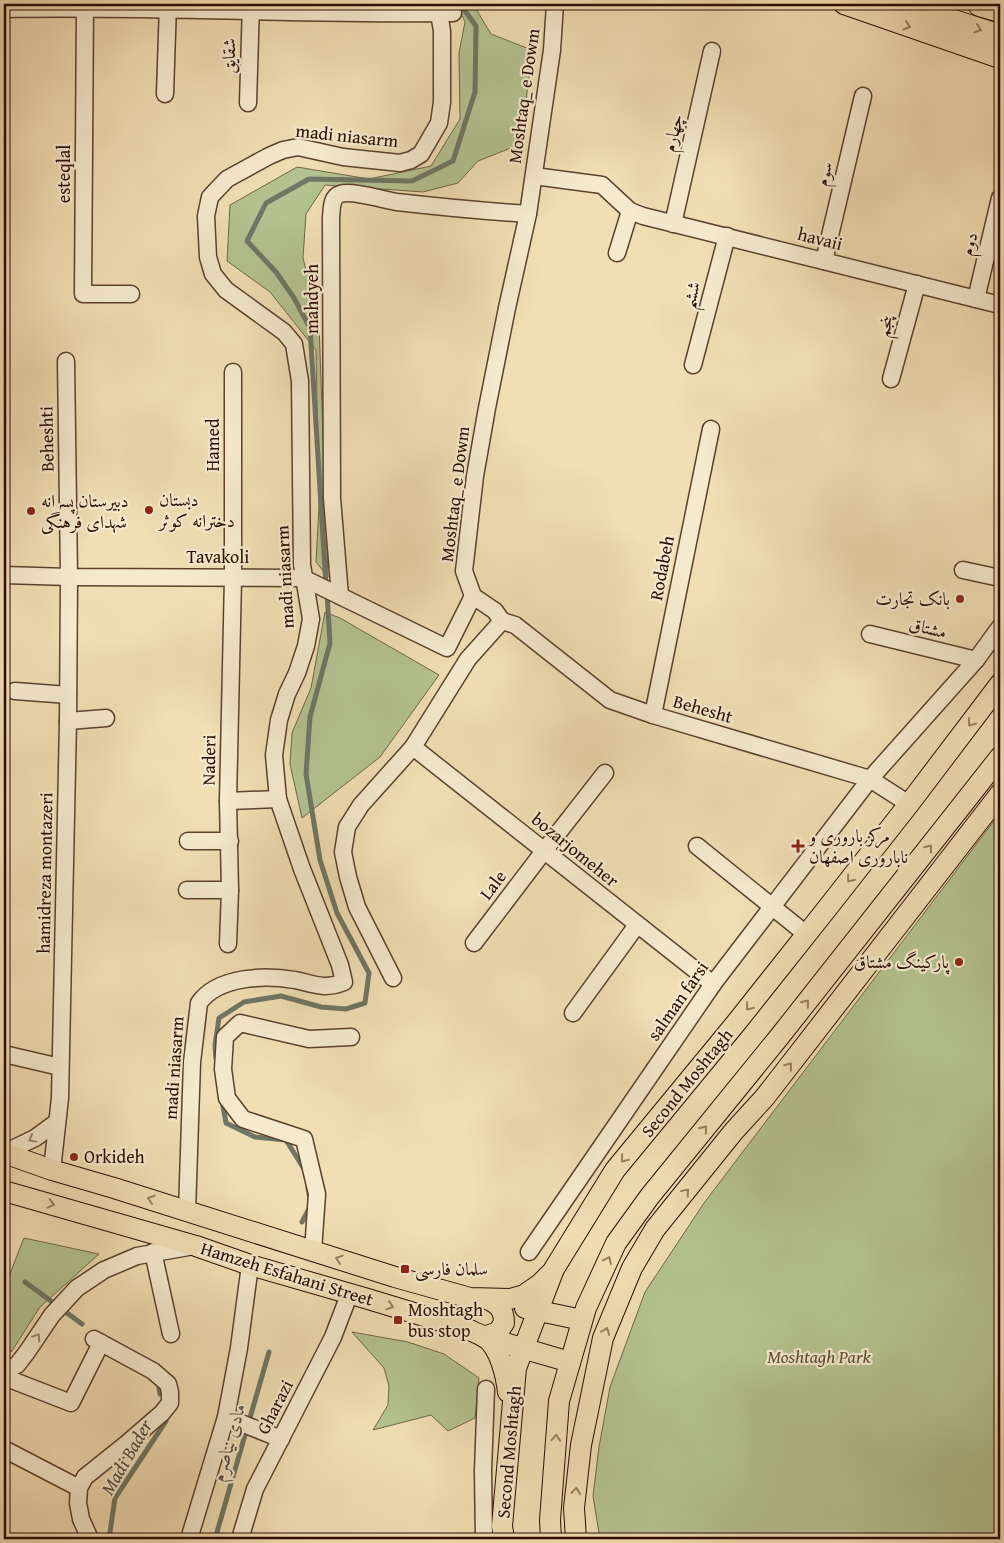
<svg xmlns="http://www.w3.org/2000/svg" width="1004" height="1543" font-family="'Gentium Book Plus',Amiri,serif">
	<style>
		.green { fill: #b4c291; stroke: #6f664a }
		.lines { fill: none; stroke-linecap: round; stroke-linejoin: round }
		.stream { stroke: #6e7665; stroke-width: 5 }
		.minor-casing { stroke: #5c402e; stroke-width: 19 }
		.major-casing { stroke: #2a0b02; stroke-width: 22 }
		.highway-casing { stroke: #2a0b02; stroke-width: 26 }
		.minor { stroke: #f6eace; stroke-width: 16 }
		.major { stroke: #f1deb4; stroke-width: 20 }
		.highway { stroke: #f1deb4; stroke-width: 24 }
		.oneway { stroke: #977f64 }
		.oneway2 { stroke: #9a8672 }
		.poi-dot { fill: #8f2418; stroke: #f6eace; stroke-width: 2 }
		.labels { text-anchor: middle; stroke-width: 4.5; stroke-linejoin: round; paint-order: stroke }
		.street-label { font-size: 18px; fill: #2a0b02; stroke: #f6eace }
		.poi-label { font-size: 18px; fill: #2a0b02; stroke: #f6eace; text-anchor: start }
		.park-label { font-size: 18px; font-style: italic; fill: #5a4b34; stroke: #f6eace }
		.water-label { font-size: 19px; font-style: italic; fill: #52493c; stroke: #f6eace }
	</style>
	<rect width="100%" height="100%" fill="#f1deb4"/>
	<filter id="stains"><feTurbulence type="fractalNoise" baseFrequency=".004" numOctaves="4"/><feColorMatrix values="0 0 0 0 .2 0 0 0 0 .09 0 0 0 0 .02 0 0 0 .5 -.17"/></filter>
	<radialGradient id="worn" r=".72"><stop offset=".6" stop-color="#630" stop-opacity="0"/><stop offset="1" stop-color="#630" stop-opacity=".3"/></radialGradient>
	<g class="green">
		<polygon points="457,4 473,4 491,34 532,50 521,144 478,161 458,183 423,192 325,185 306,214 303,258 319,324 328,577 316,562 319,506 316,350 270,292 227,261 230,205 297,167 369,179 431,166 460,119 459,53 465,22"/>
		<polygon points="325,612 340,618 439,675 380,757 302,818 290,764 292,733 311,688"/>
		<polygon points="1000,813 1000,1539 600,1539 593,1496 599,1447 610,1387 645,1292 704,1203"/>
		<polygon points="24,1238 99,1254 40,1307 12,1351 4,1353 4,1289"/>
		<polygon points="352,1332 408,1342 444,1354 479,1378 475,1418 448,1431 431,1415 373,1430 388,1405 389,1386 384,1368"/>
	</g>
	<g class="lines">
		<g class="stream">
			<polyline points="326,585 310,328 294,298 276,272 247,241 266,203 309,179 412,181 453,161 475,92 476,26 460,4"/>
			<polyline points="216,1059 215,1045 219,1018 244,1002 281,996 321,1007 346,1009 365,1003 369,973 337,913 320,860 306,774 310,717 330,643 327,593"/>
			<polyline points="222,1100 226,1123 255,1137 286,1140 304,1169"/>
			<polyline points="302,1222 311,1205 308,1188"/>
			<polyline points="25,1282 51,1301"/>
			<polyline points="67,1313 82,1324"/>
			<polyline points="158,1382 160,1394"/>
			<polyline points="109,1539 115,1498 166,1421"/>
			<polyline points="215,1539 269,1352"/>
		</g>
		<defs>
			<g id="minor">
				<polyline points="85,4 83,294 131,294"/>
				<path d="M4 9C154 6 303 15 453 13"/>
				<polyline points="165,94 168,4"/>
				<polyline points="248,103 251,4"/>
				<polyline points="534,176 602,185 630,211 643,216 1000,305"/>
				<polyline points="673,224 712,51"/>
				<polyline points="617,253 630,211"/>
				<polyline points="824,261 863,96"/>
				<polyline points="976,299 1000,198"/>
				<polyline points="693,365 727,236"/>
				<polyline points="891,379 917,284"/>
				<polyline points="963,570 1000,578"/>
				<polyline points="4,575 69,577 303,578 447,648 473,596"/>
				<path d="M340 596 332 498 331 217C332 209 331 197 340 194 352 190 384 200 397 202 441 207 484 211 528 214"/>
				<polyline points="502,621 515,625 610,700 653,715 870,779 909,804"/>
				<polyline points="870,634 976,660"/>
				<polyline points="15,691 68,695"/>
				<polyline points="653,715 711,429"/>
				<polyline points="68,721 106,718"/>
				<polyline points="413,747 713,984"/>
				<polyline points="228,801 278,799"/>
				<polyline points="188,841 230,841"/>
				<polyline points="697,846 806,934"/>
				<polyline points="187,890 230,890"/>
				<polyline points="474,943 544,851 605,773"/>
				<polyline points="228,944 230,890 228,801 233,578 233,372"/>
				<polyline points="393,978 357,907 348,877 343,852 347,827 361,805 413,747 468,659 502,621 495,611 473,596 464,571 475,476 487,408 507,308 528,214 552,50 555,4"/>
				<polyline points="573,1013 637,925"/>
				<polyline points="4,1054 60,1067"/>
				<polyline points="4,1153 35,1138 57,1122"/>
				<polyline points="52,1170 60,1098 68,721 69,577 66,361"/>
				<path d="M187 1211 192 1062 199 1003C218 976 265 975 295 980 314 984 324 990 344 982L340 965 302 869 278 799 274 755 279 720 287 694 297 673 306 646 311 619 302 565 300 381 294 344 284 332 226 290 213 274 208 257 206 216 210 197 227 179 269 156 283 150 298 147 343 157 400 163 411 160 421 154 439 123 442 102V31L439 13 419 4"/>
				<polyline points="313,1251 317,1194 304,1139 243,1119 227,1098 223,1069 225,1037 240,1023 309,1039 351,1037"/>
				<polyline points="153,1252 171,1334"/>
				<polyline points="529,1252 713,984 870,779 976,660 1000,627"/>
				<polyline points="4,1370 17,1365 27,1352 52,1315 77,1288 104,1270 137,1256 194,1246"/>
				<polyline points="4,1377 71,1403 101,1343"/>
				<polyline points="226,1417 281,1439"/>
				<polyline points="4,1449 79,1488"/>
				<polyline points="90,1539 81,1519 78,1503 79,1488 85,1477 125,1445 162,1413 170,1403 170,1392 168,1384 153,1371 94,1339"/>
				<polyline points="189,1539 226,1417 239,1348 250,1265"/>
				<polyline points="240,1539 255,1489 333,1337 349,1295"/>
				<polyline points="484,1539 483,1471 486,1389"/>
			</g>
			<g id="major">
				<polyline points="844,4 1000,58"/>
				<polyline points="4,1153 52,1170 114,1188 395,1277 470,1298 510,1299 524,1295 540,1284 551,1273"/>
				<path d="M4 1191 196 1246 250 1265 368 1299 470 1330C474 1333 480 1334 485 1337 500 1348 506 1375 508 1392"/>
				<polyline points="525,1308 582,1320"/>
				<polyline points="484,1337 570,1362"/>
				<path d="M484 1337 498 1332 504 1323C504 1310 499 1304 487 1299"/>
				<polyline points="504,1539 502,1526 516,1368 554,1269 615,1170 736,1023 829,906 909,804 1000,684"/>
				<polyline points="551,1539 550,1520 559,1401 586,1308 616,1243 650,1196 780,1036 1000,757"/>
				<polyline points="576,1539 574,1508 581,1445 603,1338 632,1268 655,1229 734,1131 765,1097 1000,794"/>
			</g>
			<g id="highway">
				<polyline points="898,4 1000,37"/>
				<polyline points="980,4 1000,10"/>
			</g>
		</defs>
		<use href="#minor" class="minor-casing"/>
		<use href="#major" class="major-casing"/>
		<use href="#highway" class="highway-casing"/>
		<use href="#minor" class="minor"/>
		<use href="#major" class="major"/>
		<use href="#highway" class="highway"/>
	</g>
	<defs><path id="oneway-chevron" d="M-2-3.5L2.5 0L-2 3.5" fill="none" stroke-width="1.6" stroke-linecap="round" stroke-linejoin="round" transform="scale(1.25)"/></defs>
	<g class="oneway">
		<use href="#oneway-chevron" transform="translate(907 26) rotate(19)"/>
		<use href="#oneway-chevron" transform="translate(978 29) rotate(18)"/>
		<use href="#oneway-chevron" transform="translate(971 723) rotate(127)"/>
		<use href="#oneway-chevron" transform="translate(929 848) rotate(-52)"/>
		<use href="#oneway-chevron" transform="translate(850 879) rotate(128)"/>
		<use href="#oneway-chevron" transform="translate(806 1003) rotate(-52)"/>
		<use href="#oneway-chevron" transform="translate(749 1007) rotate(128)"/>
		<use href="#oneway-chevron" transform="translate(789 1066) rotate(-52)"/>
		<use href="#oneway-chevron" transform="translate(704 1129) rotate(-51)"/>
		<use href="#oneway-chevron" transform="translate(624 1159) rotate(129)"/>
		<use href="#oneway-chevron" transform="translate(686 1192) rotate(-50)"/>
		<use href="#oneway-chevron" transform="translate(151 1199) rotate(-162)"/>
		<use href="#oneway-chevron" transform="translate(51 1204) rotate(15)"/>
		<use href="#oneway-chevron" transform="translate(339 1259) rotate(-162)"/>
		<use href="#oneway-chevron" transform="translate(608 1260) rotate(-65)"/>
		<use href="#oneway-chevron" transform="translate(390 1306) rotate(18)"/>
		<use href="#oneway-chevron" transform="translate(606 1331) rotate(-69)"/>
		<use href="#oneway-chevron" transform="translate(556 1438) rotate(-86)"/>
		<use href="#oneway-chevron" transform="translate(576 1491) rotate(-84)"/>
	</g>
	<g class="oneway2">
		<use href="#oneway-chevron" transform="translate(32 1139) rotate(151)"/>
		<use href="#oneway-chevron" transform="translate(37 1337) rotate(-57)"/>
	</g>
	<g class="poi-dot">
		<circle cx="149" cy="510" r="5"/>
		<circle cx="31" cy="511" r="5"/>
		<circle cx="960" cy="599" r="5"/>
		<path d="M795.5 838.5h5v5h5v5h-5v5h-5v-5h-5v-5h5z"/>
		<circle cx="959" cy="962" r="5"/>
		<circle cx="74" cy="1157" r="5"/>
		<rect x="400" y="1264" width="10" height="10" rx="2.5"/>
		<rect x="393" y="1315" width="10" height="10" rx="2.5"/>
	</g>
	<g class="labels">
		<g class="street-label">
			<text transform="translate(229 56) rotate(-89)" y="6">شقایق</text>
			<text transform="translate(524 96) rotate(-82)" y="6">Moshtaq_ e Dowm</text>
			<text transform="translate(673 133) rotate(-77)" y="6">چهارم</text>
			<text transform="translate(347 136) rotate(6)" y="6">madi niasarm</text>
			<text transform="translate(64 174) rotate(-90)" y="6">esteqlal</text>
			<text transform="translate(824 174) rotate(-77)" y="6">سوم</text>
			<text transform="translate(820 239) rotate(14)" y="6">havaii</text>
			<text transform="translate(969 244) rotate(-76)" y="6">دوم</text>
			<text transform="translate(691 295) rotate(-75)" y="6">ششم</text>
			<text transform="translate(312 299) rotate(-90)" y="6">mahdyeh</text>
			<text transform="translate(885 326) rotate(-75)" y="6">پنجم</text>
			<text transform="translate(47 439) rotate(-91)" y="6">Beheshti</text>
			<text transform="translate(213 445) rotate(-90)" y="6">Hamed</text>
			<text transform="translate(455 494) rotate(-83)" y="6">Moshtaq_ e Dowm</text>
			<text x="218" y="563">Tavakoli</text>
			<text transform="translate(662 568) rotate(-79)" y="6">Rodabeh</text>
			<text transform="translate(285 577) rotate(-93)" y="6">madi niasarm</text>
			<text transform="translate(928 628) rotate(14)" y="6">مشتاق</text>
			<text transform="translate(703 709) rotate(16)" y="6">Behesht</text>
			<text transform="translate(209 760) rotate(-89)" y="6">Naderi</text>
			<text transform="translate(575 850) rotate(39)" y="6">bozarjomeher</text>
			<text transform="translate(45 873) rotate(-89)" y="6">hamidreza montazeri</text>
			<text transform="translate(493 885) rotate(-53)" y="6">Lale</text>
			<text transform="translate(678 1001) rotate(-55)" y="6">salman farsi</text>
			<text transform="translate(174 1068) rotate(-86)" y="6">madi niasarm</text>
			<text transform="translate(687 1083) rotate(-51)" y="6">Second Moshtagh</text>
			<text transform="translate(287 1274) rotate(17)" y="6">Hamzeh Esfahani Street</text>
			<text transform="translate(275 1407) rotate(-63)" y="6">Gharazi</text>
			<text transform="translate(509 1452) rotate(-85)" y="6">Second Moshtagh</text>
		</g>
		<g class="poi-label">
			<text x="159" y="506">دبستان<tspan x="159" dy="21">دخترانه کوثر</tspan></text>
			<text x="41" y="507">دبیرستان پسرانه<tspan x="41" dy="21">شهدای فرهنگی</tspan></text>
			<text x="950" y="605" text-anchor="end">بانک تجارت</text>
			<text x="809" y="842">مرکز باروری و<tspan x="809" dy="21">ناباروری اصفهان</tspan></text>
			<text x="949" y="968" text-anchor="end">پارکینگ مشتاق</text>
			<text x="84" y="1163">Orkideh</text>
			<text x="415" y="1275">سلمان فارسی</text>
			<text x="408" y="1316">Moshtagh<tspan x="408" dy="21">bus stop</tspan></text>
		</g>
		<g class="park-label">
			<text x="819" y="1363">Moshtagh Park</text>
		</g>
		<g class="water-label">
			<text transform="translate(228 1442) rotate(-74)" y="7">مادی نیاصرم</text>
			<text transform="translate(126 1457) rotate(-60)" y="7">Madi Bader</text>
		</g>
	</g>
	<rect width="1004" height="1543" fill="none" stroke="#f1deb4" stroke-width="20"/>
	<rect x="5" y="5" width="994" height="1533" fill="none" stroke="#2a0b02" stroke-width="2.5"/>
	<rect x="10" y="10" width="984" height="1523" fill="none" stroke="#2a0b02"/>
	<rect width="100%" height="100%" filter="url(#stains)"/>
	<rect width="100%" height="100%" fill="url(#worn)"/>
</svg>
